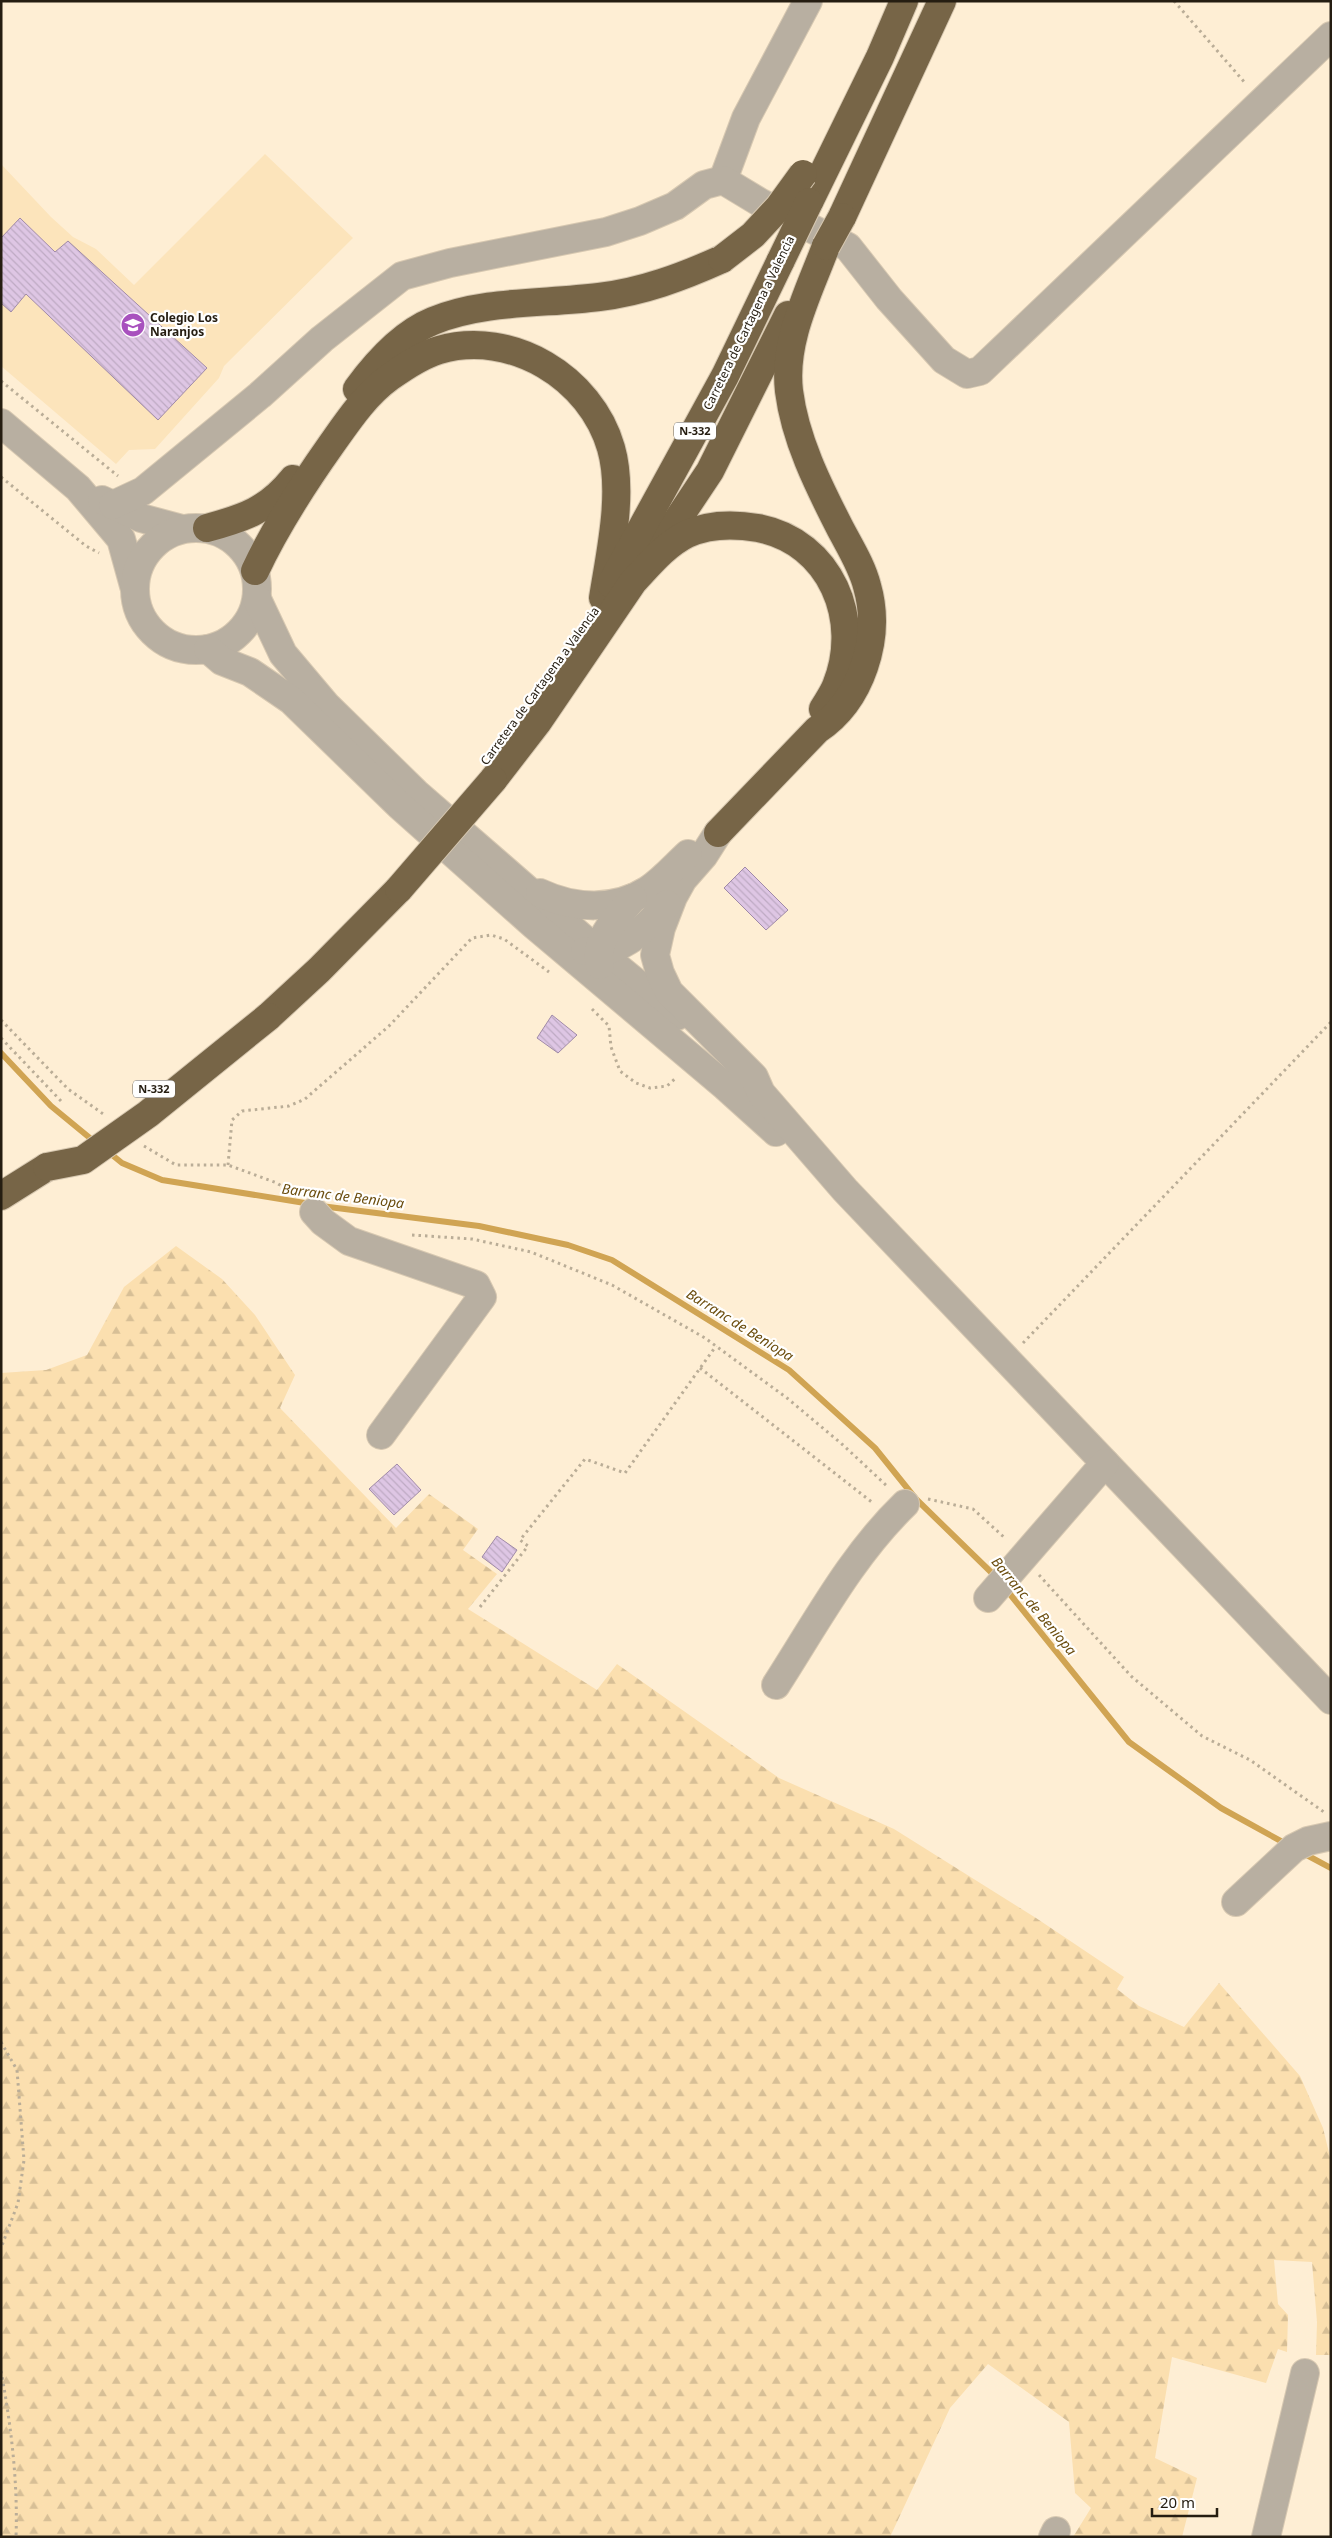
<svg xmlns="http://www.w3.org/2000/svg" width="1332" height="2538" font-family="'Noto Sans',sans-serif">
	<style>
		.built { fill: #fce4bb }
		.forest { fill: url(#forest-firs) }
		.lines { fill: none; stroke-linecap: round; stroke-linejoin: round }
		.stream { stroke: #d0a453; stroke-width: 6 }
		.building { fill: url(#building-back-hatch); stroke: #a08aa7 }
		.minor-casing { stroke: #d7c8b1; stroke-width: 30 }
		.highway-casing { stroke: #d7c8b1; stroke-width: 30 }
		.path { stroke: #baad97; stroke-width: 3; stroke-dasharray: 2.5 4; stroke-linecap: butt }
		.minor { stroke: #b8afa1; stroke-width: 28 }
		.highway { stroke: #776547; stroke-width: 28 }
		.highway-bridge-casing { stroke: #d7c8b1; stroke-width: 30; stroke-linecap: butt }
		.highway-bridge { stroke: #776547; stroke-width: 28 }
		.labels { text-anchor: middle; stroke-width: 4.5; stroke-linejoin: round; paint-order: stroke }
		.shield { fill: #fff; stroke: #666158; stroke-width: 1 }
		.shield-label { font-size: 11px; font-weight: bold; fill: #251d11 }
		.poi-label { font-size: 12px; font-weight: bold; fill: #251d11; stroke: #fff; text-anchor: start }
		.street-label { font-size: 12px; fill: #251d11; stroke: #fff }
		.water-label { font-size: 14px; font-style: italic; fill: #6b4d0e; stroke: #fff }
	</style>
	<defs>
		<pattern id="forest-firs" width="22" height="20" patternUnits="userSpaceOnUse" patternTransform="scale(1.25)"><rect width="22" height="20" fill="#fbdfaf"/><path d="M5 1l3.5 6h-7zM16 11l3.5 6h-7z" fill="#d7bf96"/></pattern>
		<pattern id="building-back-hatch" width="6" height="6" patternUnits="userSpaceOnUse" patternTransform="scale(1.25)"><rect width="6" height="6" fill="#dec6e4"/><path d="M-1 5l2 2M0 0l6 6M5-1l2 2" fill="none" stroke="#beaac3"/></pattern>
	</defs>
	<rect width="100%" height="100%" fill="#feeed4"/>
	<polygon class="built" points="265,154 353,238 224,366 219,378 155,449 129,450 116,464 1,366 1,164 51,217 73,237 96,249 134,285"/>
	<polygon class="forest" points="176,1246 222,1279 255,1315 295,1375 280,1408 396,1528 429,1494 478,1529 463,1550 497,1574 468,1609 597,1690 617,1664 779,1778 894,1829 1036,1918 1124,1977 1117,1989 1139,2006 1184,2027 1219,1983 1300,2076 1323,2128 1331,2161 1331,2355 1316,2355 1317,2322 1312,2262 1274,2260 1278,2304 1288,2315 1287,2352 1278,2349 1266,2383 1172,2357 1155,2458 1197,2478 1182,2537 1073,2537 1091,2508 1075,2493 1069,2422 988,2364 950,2408 890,2537 1,2537 1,1373 46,1370 87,1355 124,1287"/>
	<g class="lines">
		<g class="stream">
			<polyline points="1,1053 51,1106 96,1143"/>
			<polyline points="106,1150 122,1163 162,1180 311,1204"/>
			<polyline points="321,1206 479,1226 568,1245 612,1260 789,1370 875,1448 916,1499 997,1578"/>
			<polyline points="1005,1588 1129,1742 1221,1808 1288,1845"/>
			<polyline points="1301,1852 1331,1868"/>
		</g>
	</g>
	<g class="building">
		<polygon points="20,218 55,252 68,241 207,368 158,420 26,294 11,312 1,303 1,238"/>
		<polygon points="745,867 788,910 766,930 724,888"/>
		<polygon points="552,1015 577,1035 558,1053 537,1038"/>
		<polygon points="397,1464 421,1490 394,1515 369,1489"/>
		<polygon points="497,1536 517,1550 502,1572 482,1557"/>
	</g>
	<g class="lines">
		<defs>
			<g id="minor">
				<polyline points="723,180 746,118 808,1"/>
				<polyline points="1,423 78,488 121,539 134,586"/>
				<polyline points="102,500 141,518 182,529"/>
				<polyline points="113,505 143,491 260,395 322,339 402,276 450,263 606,232 640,221 675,206 704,185 723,180 761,203 848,247 889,299 944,360 967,374 980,371 1331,36"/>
				<circle cx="196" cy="589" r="61"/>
				<polyline points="257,599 283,654 326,705 416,793 600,953 677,1016"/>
				<polyline points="208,649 222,661 250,672 291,700 399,805 534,925 725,1086 776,1132"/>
				<polyline points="718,833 704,855 683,879 673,897 661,928 655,955 660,973 669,992 754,1077 761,1093 845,1190 1331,1700"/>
				<path d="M540 893C574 909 615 911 648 890 663 880 675 866 688 854"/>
				<path d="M585 951C622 956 644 929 667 904"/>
				<path d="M600 965C593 940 619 915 633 898"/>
				<polyline points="314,1212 323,1222 349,1241 476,1285 482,1297 381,1435"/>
				<polyline points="988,1598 1105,1463"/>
				<path d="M776 1685C816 1623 852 1555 905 1504"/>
				<polyline points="1236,1902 1294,1848 1308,1841 1331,1836"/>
				<polyline points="1053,2537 1056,2531"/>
				<polyline points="1266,2537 1305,2373"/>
			</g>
			<g id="highway">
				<polyline points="809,202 880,57 904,1"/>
				<polyline points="842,217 942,1"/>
				<path d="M357 389C376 363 401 334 433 321 484 300 544 304 599 297 642 292 682 277 722 259"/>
				<path d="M207 528C244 518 268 510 293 479"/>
				<polyline points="660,546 710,471 788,315"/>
				<path d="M255 571C276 526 302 486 331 445 348 421 365 395 390 377 404 367 422 355 439 350 512 329 591 378 611 448 624 493 610 553 603 598"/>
				<polyline points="611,584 725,376 781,260"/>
				<path d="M493 780 537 723 633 582C649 565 665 545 687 534 709 524 735 524 758 528 831 542 863 620 836 686 833 694 827 702 823 709"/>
				<path d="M718 833 817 730C861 701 882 638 867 586 862 566 850 547 840 528 818 485 795 439 789 391 783 340 809 292 826 246"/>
				<polyline points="268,1017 319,970 399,889"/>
				<polyline points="1,1196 47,1167"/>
			</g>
		</defs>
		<use href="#minor" class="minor-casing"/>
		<use href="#highway" class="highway-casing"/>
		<g class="path">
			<polyline points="1174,1 1246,84"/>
			<polyline points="1,381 118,476"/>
			<polyline points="1,477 86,546 99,553"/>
			<polyline points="592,1009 609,1026 611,1047 620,1071 636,1083 650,1088 667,1086 677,1077"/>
			<polyline points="1,1020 68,1089 106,1116"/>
			<polyline points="1,1038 62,1102"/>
			<polyline points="144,1146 176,1165 228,1165 277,1183 297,1197"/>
			<polyline points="228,1165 232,1120 242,1111 289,1106 305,1099 389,1026 472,938 491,935 504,939 549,972"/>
			<polyline points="412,1235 472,1239 531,1252 612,1285 705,1338 787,1398 843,1445 888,1487"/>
			<polyline points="1023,1343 1331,1022"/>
			<polyline points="700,1368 873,1503"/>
			<polyline points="928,1499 973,1509 1006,1539"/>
			<polyline points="1039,1575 1131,1676 1202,1736 1250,1760 1324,1812"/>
			<polyline points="480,1607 528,1546 520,1540 585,1459 625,1473 716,1346"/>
			<polyline points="1,2042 17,2070 24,2160 18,2203 1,2248"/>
			<path d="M1 2371C11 2425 18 2482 16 2537"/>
		</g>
		<use href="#minor" class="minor"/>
		<use href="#highway" class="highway"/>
		<defs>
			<g id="highway-bridge">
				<polyline points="826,246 842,217"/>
				<polyline points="722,259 753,235 779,207 803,174"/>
				<polyline points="781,260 809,202"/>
				<polyline points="399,889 493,780"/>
				<polyline points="47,1167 83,1160 148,1114 268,1017"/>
			</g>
		</defs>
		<use href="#highway-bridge" class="highway-bridge-casing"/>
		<use href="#highway-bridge" class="highway-bridge"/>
	</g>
	<defs>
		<symbol id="school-disc" viewBox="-11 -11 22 22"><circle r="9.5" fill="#a851be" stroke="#fff"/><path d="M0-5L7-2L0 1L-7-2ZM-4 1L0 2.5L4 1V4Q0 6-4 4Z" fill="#fff"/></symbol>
	</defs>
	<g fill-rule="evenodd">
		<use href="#school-disc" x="119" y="311" width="28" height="28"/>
	</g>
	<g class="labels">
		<g class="shield">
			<rect x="674" y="422.5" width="42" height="17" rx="4"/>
			<rect x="133" y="1080.5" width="42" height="17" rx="4"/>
		</g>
		<g class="shield-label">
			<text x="695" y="435">N-332</text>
			<text x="154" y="1093">N-332</text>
		</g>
		<g class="poi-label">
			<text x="150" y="322">Colegio Los<tspan x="150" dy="14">Naranjos</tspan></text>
		</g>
		<g class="street-label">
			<text transform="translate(749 323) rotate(-64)" y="4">Carretera de Cartagena a Valencia</text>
			<text transform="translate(540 686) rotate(-54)" y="4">Carretera de Cartagena a Valencia</text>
		</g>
		<g class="water-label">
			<text transform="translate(343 1196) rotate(7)" y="5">Barranc de Beniopa</text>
			<text transform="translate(740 1325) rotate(32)" y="5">Barranc de Beniopa</text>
			<text transform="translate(1034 1606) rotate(50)" y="5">Barranc de Beniopa</text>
		</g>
	</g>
	<rect width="1332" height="2538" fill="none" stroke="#251d11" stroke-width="5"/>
	<path d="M1152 2508v8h65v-8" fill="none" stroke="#251d11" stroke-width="2.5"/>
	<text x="1160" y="2508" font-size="15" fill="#251d11" stroke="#ffffff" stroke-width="4" paint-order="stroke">20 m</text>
</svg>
